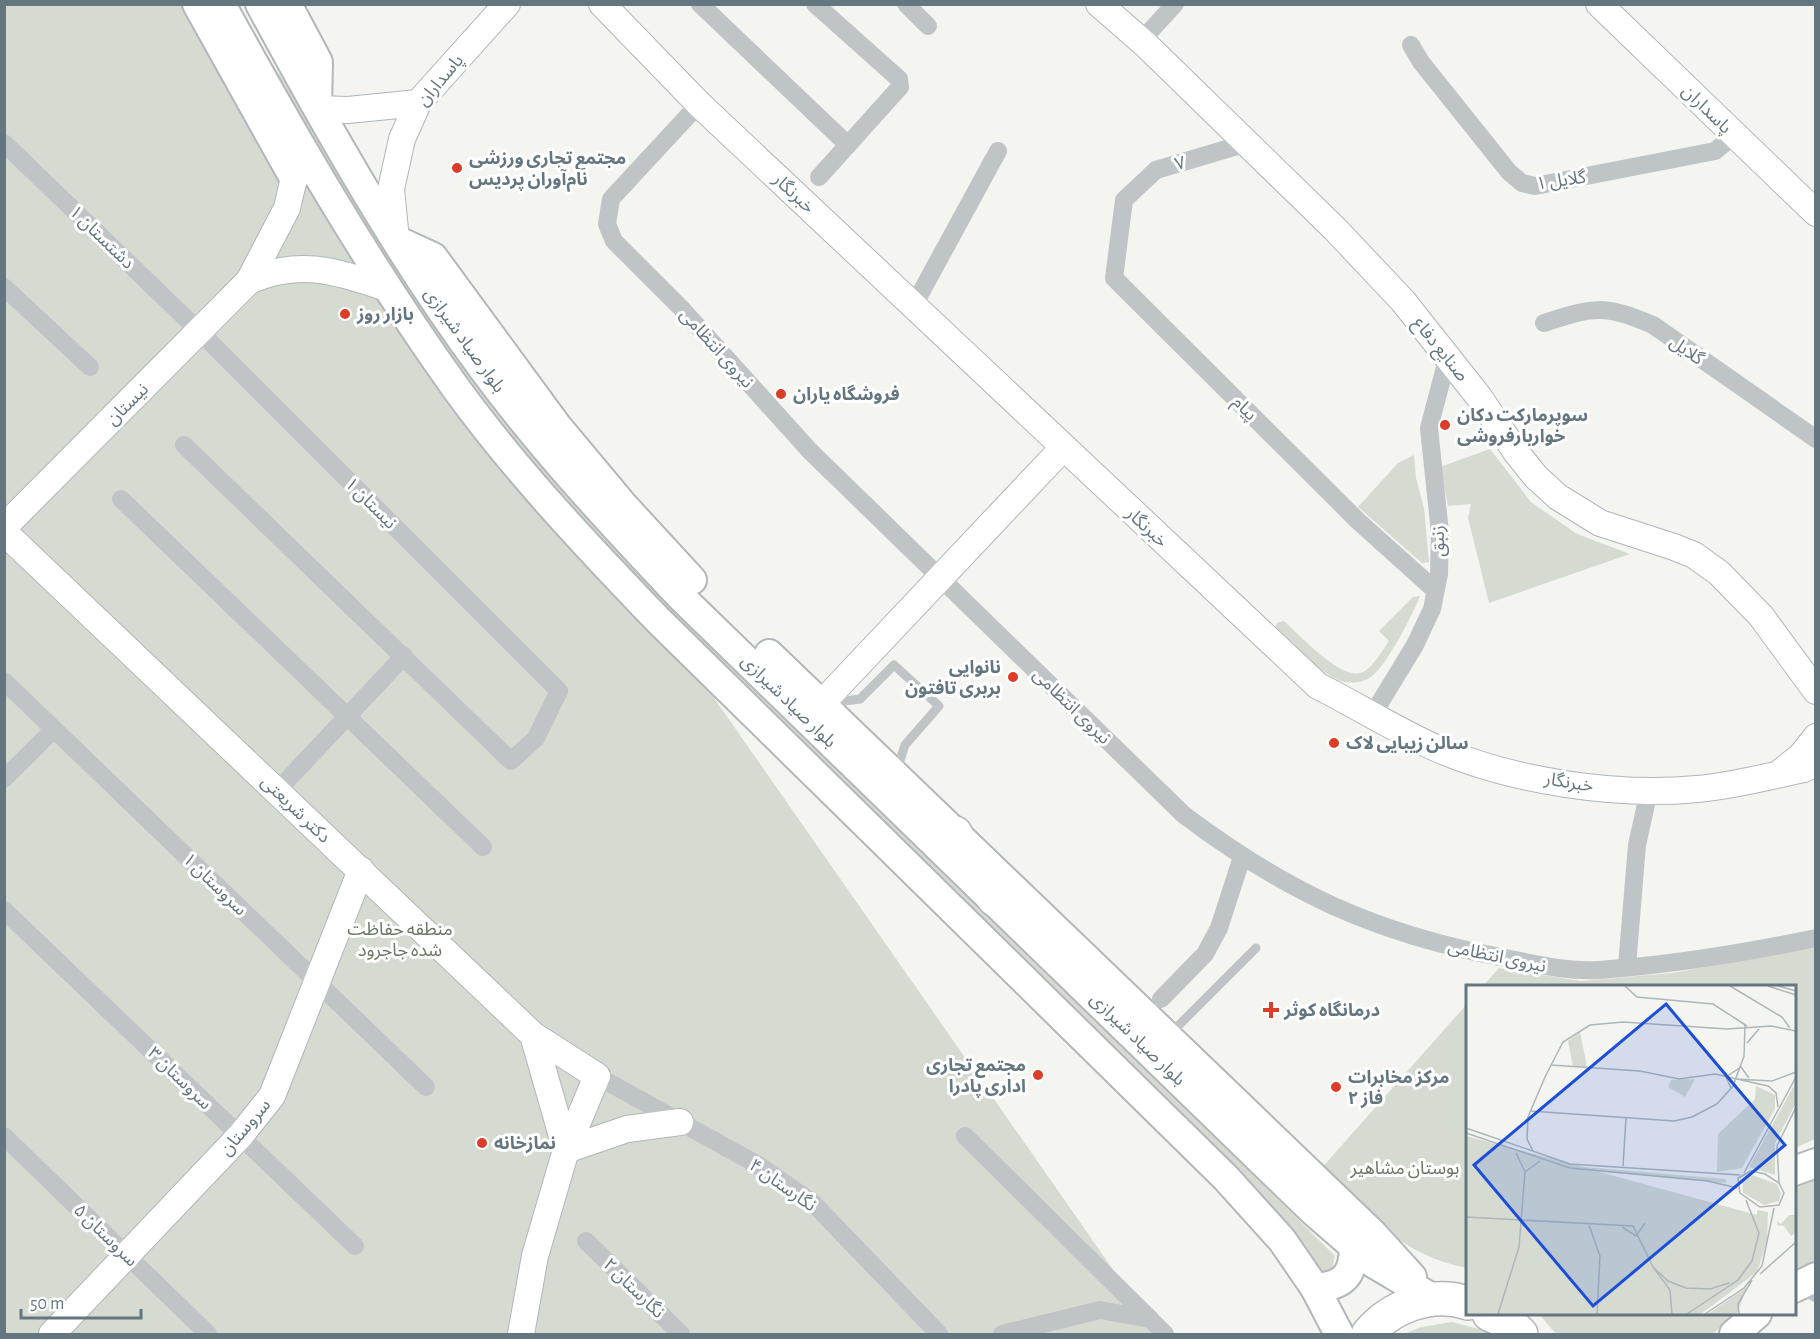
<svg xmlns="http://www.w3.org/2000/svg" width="1820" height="1339" font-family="'Alegreya Sans','Noto Sans Arabic',sans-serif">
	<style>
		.green { fill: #d6dbd1 }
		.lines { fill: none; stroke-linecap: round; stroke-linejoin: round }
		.secondary-casing { stroke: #afb6b9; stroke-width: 28 }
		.primary-casing { stroke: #b2b7ba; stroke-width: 32 }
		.highway-casing { stroke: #b2b6b8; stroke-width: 36 }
		.lane { stroke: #bfc4c6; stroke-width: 9 }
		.street { stroke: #bfc4c6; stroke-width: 18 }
		.secondary { stroke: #fff; stroke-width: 26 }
		.primary { stroke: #fff; stroke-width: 28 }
		.highway { stroke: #fff; stroke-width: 33 }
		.poi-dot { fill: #db3d29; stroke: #fff; stroke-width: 2 }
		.labels { text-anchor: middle; stroke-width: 6; stroke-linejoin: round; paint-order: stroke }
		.street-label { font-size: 18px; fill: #647780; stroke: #fff }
		.poi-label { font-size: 18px; font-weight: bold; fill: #647780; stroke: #fff; text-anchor: start }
		.park-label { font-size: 18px; fill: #697763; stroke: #fff }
		.inset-road { fill: none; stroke: #adb7b9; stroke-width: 1.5 }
		.view { fill: #1d4ed8; fill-opacity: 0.15; stroke: #1d4ed8; stroke-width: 3 }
		.inset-edge { fill: none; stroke: #647780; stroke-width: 3 }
	</style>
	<rect width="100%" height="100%" fill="#f4f4f0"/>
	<g class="green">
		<polygon points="5,5 231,5 600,534 598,526 1335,1256 1331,1274 1312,1274 631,579 1158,1334 5,1334"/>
		<polygon points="1490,449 1531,502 1577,534 1630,554 1489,603 1468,518 1471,504 1448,506 1440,467"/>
		<polygon points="1414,455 1416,478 1424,508 1429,562 1422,563 1358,507 1398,463"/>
		<path d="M1420 596C1413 614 1387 665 1372 676 1364 683 1351 684 1341 681 1321 675 1291 642 1275 628L1277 623 1284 621C1300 635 1344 685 1365 671 1375 664 1382 651 1389 641L1379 631 1413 597Z"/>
		<polygon points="1815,947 1815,1139 1795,1148 1794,986 1483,986 1499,968 1581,981 1672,973"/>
		<path d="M1467 1004V1268C1405 1257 1363 1212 1319 1171Z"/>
		<polygon points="1815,1179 1815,1265 1794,1274 1794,1188"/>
		<polygon points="1539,1314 1734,1314 1713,1334 1556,1334"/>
		<polygon points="1452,1322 1483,1330 1489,1334 1404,1334 1421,1327"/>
	</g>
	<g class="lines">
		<defs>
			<g id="secondary">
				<path d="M602 4 699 104 1318 686C1358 706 1397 731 1438 749 1512 781 1617 797 1697 789 1733 786 1769 776 1804 769L1816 763"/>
				<polyline points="1099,4 1146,45 1335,229 1403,301 1479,397 1516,452 1536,477 1558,497 1600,523 1674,547 1694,555 1719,573 1761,616 1816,691"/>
				<polyline points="1599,4 1816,213"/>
				<polyline points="317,109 348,110 418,103"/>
				<polyline points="396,240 391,189 402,139 418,103 507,4"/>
				<path d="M249 281C300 258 337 272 387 288"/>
				<polyline points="4,527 249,281 287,208 294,178 291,158"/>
				<polyline points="4,532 533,1035 597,1076 566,1150 535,1256 521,1334"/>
				<polyline points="821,704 1063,448"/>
				<polyline points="1782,771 1801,756 1816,737"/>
				<polyline points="533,1035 566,1150 627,1129 680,1122"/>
				<polyline points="52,1334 240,1136 272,1096 361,870"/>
			</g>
			<g id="primary">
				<polyline points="197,4 294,178"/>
				<path d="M221 4C293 136 368 265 455 387 515 470 586 545 657 619L1226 1178 1282 1240 1315 1288 1339 1334"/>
				<path d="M260 4C328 130 398 254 483 369 543 450 611 523 680 596L1313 1211 1373 1263 1432 1298"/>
				<polyline points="287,4 318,62 317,107"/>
				<polyline points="396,240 433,257 557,426 623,505 692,580"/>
				<polyline points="769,654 1372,1233 1412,1277"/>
				<polyline points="1794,1171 1816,1163"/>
				<path d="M1315 1288C1343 1286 1353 1276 1354 1248"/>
				<polyline points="1794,1288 1816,1277"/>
				<polyline points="1734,1334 1757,1314"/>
			</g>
			<g id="highway">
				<polyline points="955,833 994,899"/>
				<polyline points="1489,1314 1511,1324 1521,1334"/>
				<path d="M1368 1334C1391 1306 1432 1291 1468 1303"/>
			</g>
		</defs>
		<use href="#secondary" class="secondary-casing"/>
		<use href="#primary" class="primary-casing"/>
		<use href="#highway" class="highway-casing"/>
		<g class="lane">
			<polyline points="830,703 860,699 894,665 939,706 905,745 897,770"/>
			<polyline points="1169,1035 1256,948"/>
			<polyline points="1800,1290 1816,1298"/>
		</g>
		<g class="street">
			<polyline points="700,4 848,145"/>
			<polyline points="815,4 899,79 900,87 819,177"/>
			<polyline points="906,4 928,26"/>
			<polyline points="1141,41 1175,4"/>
			<polyline points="1411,45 1421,62 1509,172 1522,183 1535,186 1715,151 1734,135"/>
			<path d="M699 104 611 199 607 224 614 241 681 308 810 451 1184 815C1288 893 1376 934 1505 958 1536 964 1567 972 1599 970 1672 965 1744 953 1816 938"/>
			<polyline points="4,143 199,331 559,691 536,738 511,761 184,445"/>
			<polyline points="1247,143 1156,170 1124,200 1114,278 1358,521 1435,590"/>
			<polyline points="4,287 90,367"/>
			<polyline points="914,305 998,151"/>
			<path d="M1544 323C1593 307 1604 304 1653 325L1816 439"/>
			<polyline points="121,499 483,847"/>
			<polyline points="4,681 426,1087"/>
			<polyline points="1373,714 1415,645 1432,609 1439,574 1440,533 1429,428 1448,356"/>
			<polyline points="4,779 54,729"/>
			<polyline points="277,791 404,656"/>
			<polyline points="4,910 355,1246"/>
			<polyline points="1627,966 1637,845 1649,791"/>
			<polyline points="1161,999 1205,954 1219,928 1242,857"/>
			<polyline points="597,1076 758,1165 813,1203 939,1334"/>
			<polyline points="4,1136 208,1334"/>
			<polyline points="965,1136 1150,1319"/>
			<polyline points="586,1241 681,1334"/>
			<polyline points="1002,1334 1100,1310 1150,1319 1165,1334"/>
		</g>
		<use href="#secondary" class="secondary"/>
		<use href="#primary" class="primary"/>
		<use href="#highway" class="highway"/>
	</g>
	<g class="poi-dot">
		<circle cx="457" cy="168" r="6"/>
		<circle cx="345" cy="314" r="6"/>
		<circle cx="781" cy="394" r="6"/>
		<circle cx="1445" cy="425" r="6"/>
		<circle cx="1013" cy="677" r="6"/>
		<circle cx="1334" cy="743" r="6"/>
		<path d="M1268 1001h6v6h6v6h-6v6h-6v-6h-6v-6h6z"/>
		<circle cx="1038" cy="1075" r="6"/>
		<circle cx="1336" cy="1087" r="6"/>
		<circle cx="482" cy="1143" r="6"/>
	</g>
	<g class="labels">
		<g class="street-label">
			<text transform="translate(440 80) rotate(-50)" y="6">پاسداران</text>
			<text transform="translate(1707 109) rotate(44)" y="6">پاسداران</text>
			<text transform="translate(1180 163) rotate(-16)" y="6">۷</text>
			<text transform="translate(1561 180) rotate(-8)" y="6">گلایل ۱</text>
			<text transform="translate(794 193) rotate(43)" y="6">خبرنگار</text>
			<text transform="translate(102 237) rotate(44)" y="6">دشتستان ۱</text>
			<text transform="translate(465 340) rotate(54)" y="6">بلوار صیاد شیرازی</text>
			<text transform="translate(717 348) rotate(48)" y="6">نیروی انتظامی</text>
			<text transform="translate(1441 349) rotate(51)" y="6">صنایع دفاع</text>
			<text transform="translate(1687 350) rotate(35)" y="6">گلایل</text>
			<text transform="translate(127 404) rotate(-45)" y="6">نیستان</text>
			<text transform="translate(1245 408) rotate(45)" y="6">پیام</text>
			<text transform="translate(371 503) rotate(45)" y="6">نیستان ۱</text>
			<text transform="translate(1147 527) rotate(43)" y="6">خبرنگار</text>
			<text transform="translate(1438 541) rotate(-91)" y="6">زنبق</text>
			<text transform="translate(789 701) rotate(44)" y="6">بلوار صیاد شیرازی</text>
			<text transform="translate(1072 706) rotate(44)" y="6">نیروی انتظامی</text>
			<text transform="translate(1569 782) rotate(9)" y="6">خبرنگار</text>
			<text transform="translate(296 809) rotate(44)" y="6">دکتر شریعتی</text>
			<text transform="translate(215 884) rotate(44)" y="6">سروستان ۱</text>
			<text transform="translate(1497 956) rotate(12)" y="6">نیروی انتظامی</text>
			<text transform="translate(1138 1039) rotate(44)" y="6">بلوار صیاد شیرازی</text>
			<text transform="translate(180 1078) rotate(44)" y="6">سروستان ۳</text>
			<text transform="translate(245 1127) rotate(-50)" y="6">سروستان</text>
			<text transform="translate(783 1185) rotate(35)" y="6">نگارستان ۴</text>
			<text transform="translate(106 1235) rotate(44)" y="6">سروستان ۵</text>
			<text transform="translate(634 1288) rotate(44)" y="6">نگارستان ۲</text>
		</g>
		<g class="poi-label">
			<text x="469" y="164">مجتمع تجاری ورزشی<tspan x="469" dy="21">نام‌آوران پردیس</tspan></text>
			<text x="357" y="320">بازار روز</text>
			<text x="793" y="400">فروشگاه یاران</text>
			<text x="1457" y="421">سوپرمارکت دکان<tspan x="1457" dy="21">خواربارفروشی</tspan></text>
			<text x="1001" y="673" text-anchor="end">نانوایی<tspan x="1001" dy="21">بربری تافتون</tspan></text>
			<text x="1346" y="749">سالن زیبایی لاک</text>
			<text x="1284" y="1016">درمانگاه کوثر</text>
			<text x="1026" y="1071" text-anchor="end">مجتمع تجاری<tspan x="1026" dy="21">اداری پادرا</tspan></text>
			<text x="1348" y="1083">مرکز مخابرات<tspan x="1348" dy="21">فاز ۲</tspan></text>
			<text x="494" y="1149">نمازخانه</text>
		</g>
		<g class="park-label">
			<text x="400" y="935">منطقه حفاظت<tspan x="400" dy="21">شده جاجرود</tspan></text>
			<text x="1405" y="1174">بوستان مشاهیر</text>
		</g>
	</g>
	<g transform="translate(1466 985)">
		<rect width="330" height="330" fill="#f4f4f0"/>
		<path d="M114 47 121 82 107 81 102 56ZM229 94 219 112 202 102 205 95ZM330 97V118L309 158V190L283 182ZM290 101 309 110V124L276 183 251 187 252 149 289 114ZM0 151 118 182 260 194V198L130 186 291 230V225L302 227 301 257 291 287 235 329H0ZM283 189 311 199 315 208 313 216 298 220 277 208 276 194ZM323 230H330V248L325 251 318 241 311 240V236L315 239ZM281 302 271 329H242Z" fill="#d6dbd1"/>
		<path class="inset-road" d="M159 1 171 12 247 19 281 41M264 1 316 32 324 43M302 1 330 10M312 1 330 6M281 58 293 44M85 80 174 86 213 94 249 89 302 101 310 108 312 122M270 94 306 96 330 87M265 103 260 92 275 82 283 93M64 126 208 136 226 132 251 119 267 101 278 71 279 40M0 143 104 179 274 190M0 148 104 183 242 196 271 203M67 166 61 154 62 132 79 92 97 57 124 40 157 37 261 44 305 41 330 46M157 181 160 133M285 186 299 189 313 198 318 208 313 220 294 222 274 208 272 193ZM59 187 74 176M278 188 330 92M313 198 311 161 330 122M0 232 167 241 187 282M123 240 134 271 131 329M156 242 170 251 179 238M294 289 330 257M32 329 53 262 59 187 50 168M206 329 204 305 187 282 202 296 220 303 244 304 263 298M221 329 272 295 286 276 293 248 280 215M239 329 278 303 296 281 308 223M273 329 272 319 286 295"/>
		<path class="view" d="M200 19 319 160 127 321 8 180Z"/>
		<rect width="330" height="330" class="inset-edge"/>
	</g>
	<rect width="1820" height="1339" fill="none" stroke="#647780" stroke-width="12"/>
	<path d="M21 1309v9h120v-9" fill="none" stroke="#647780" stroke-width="3"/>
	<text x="30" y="1309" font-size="18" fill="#647780" stroke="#ffffff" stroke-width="4.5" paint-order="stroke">50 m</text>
</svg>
